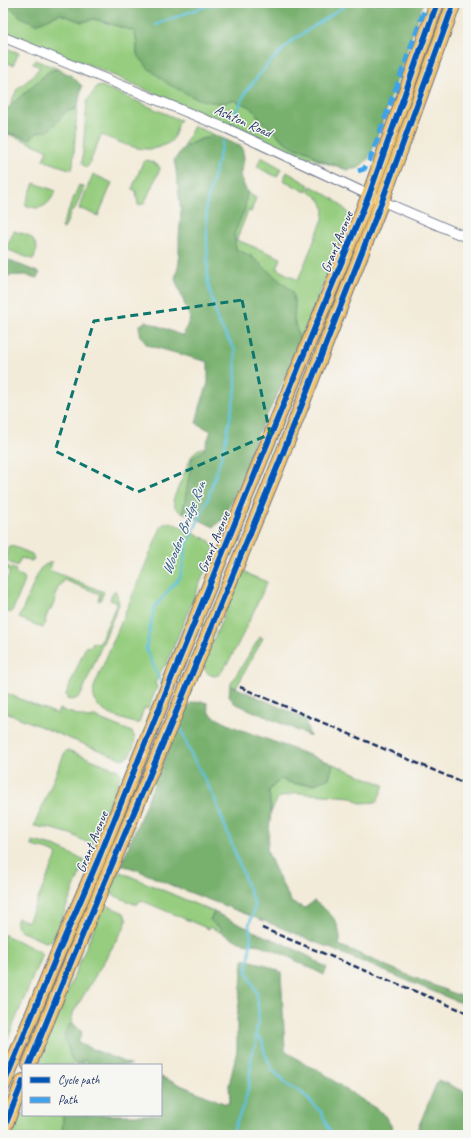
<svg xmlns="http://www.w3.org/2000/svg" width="471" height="1138" font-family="Caveat,sans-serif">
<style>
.green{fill:#96cd7f;stroke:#587e6e}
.forest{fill:#78b06e;stroke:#4a7066}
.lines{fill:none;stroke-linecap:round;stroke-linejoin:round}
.stream{stroke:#5fc2de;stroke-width:2.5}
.minor-casing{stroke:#677189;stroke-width:11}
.primary-casing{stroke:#677189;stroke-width:16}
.minor{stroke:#fff;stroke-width:9}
.primary{stroke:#f2c26a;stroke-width:14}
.rail{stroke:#1b2f5e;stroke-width:2.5;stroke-dasharray:6 3;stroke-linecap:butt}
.quiet{stroke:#3da3ed;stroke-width:5;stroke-dasharray:10 5;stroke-linecap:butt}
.cycleway-casing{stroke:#f6f6f2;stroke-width:8}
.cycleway{stroke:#0057b8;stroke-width:6}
.marked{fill:none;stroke:#0f766e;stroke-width:3;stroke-dasharray:8 5;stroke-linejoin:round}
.labels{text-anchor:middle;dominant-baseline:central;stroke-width:3;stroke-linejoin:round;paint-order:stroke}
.street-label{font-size:14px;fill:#1b2f5e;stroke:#f6f6f2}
.water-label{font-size:15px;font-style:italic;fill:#2f5b84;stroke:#f6f6f2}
</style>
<rect width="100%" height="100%" fill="#f6f6f2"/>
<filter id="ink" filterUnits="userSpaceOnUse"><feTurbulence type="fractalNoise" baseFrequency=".025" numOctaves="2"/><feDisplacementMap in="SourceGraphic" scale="8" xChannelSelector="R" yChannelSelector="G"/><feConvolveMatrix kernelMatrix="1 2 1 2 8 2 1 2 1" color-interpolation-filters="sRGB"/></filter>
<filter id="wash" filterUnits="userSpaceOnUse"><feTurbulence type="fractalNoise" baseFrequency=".012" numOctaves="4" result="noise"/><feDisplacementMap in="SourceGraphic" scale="16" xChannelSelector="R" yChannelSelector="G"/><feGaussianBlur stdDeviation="0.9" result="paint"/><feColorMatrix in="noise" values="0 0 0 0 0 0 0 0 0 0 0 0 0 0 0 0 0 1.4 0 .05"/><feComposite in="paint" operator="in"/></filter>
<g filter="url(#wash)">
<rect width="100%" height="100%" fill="#f3ebd9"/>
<!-- green -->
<g class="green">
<polygon points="3,3 5,3 21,17 50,18 60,14 82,22 94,19 134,31 137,42 137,54 223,103 233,100 249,106 263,122 285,142 298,149 308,151 318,159 334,166 302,155 237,129 94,67 3,32"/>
<polygon points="3,47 19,53 13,65 3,61"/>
<polygon points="35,60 58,69 49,71 11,105 11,103 17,89 31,78 40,67 33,64"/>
<path d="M102,86L180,120C177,126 176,135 172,140C170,143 167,144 164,145C144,156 121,142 101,135L89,165L86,168L82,164L87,101L97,87Z"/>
<polygon points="77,109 73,166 72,169 69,169 43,160 47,150 9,134 9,133 30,139 38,132 48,131 58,121 66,111"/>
<polygon points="194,126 215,135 203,138 186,146 184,145"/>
<polygon points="261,157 281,168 277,177 257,167"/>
<polygon points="148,160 159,166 160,169 144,204 138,205 136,191 132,189 143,162"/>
<polygon points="287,172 309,185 306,192 283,180"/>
<polygon points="93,174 112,183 98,216 81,209 80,210 79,209"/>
<path d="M34,183L56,191C48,206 41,212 25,205Z"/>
<polygon points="79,185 84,187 74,211 72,210 64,229 61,228"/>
<path d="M311,186C322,192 337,199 345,210H346L348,212L349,222L300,341L294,320L295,304L251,256L236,249L234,234L245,208L247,192L256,198L251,212L248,211L237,238V240L281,258L277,269L298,280L323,219C326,204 321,198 308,191Z"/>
<path d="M14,231C27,235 32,234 37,248L34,259H31L6,249Z"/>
<path d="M205,447L183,510L187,514C178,511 175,510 173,500L191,457L197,450Z"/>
<path d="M170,522L210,541L211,545L215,547L166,665L163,667L155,683L157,687L148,709L144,708L139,723H134C115,716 90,712 94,687L162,525L164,524Z"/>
<polygon points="10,545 32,554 34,559 31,561 21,558 17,566 4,560"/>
<polygon points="52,562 49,570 104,592 100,601 99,601 98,600 100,594 64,580 61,585 59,586 55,595 56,598 51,610 49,610 45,620 46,622 43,628 19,618 40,569 45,565"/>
<polygon points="3,564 16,570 15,573 24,577 25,581 14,607 11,613 3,610 3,588 10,571 3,568"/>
<path d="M243,570L252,576L267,582C260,597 229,669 218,675C212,678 207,673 203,668L204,662Z"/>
<path d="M114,591H116L119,604L81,695C77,699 73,701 67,699L66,694L86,646L90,647L93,642L99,644L117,603L110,600L112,594Z"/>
<polygon points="260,637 263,638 236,688 230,685"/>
<path d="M3,692L57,714L59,709L87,718L95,717L132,732C138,741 133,748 129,756L122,759L73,740L3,711Z"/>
<polygon points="68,750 118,770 121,775 92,845 71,834 53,829 34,826 65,752"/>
<polygon points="333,764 384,785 377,802 360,803 352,797 296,793 278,798 271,812 269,790 281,779 294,784 314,784 329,778"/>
<path d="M33,841L57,847L85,861L53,940L45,942L20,931C14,926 16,923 18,918L28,922L57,855C51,849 40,848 32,846Z"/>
<polygon points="118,871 214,912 210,920 223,928 220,932 210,927 209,929 140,900 138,904 134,904 109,893"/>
<polygon points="104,904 124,913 127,920 125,926 73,1013 72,1019 73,1023 67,1027 64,1035 72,1061 81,1063 86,1060 89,1065 37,1065"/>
<polygon points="3,934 39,951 42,954 3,1051"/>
<polygon points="23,1100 23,1115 63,1115 62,1135 9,1135"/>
</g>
<!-- forest -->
<g class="forest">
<polygon points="5,3 423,3 373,149 368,159 359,168 347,170 318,159 308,151 298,149 285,142 263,122 249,106 233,100 223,103 209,102 195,98 168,84 148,68 137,54 137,42 134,31 94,19 82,22 60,14 36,24 21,17"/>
<polygon points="58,69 72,76 82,86 77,109 66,111 58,121 48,131 38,132 30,139 9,133 3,149 3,110 9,107 49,71"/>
<path d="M215,135L242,147L244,158L240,176L247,192L245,208L234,234L236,249L251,256L292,291L295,304L294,320L300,341L282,385L256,437L236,492L223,519L214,527L187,514L183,511L192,458L204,450L211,431L196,423L200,407L208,383V362L147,345L141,336L139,326L146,321L183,336L190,318L175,279L179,263V239L181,212L176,170L174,160C177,157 179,153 182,149C189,142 206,138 215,135Z"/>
<polygon points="3,258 40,273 37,278 25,275 3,276"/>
<polygon points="230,685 306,719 306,725 310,736 234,703 229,696"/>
<path d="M201,701L207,703L209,713L216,718L234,727L333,764L329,778L314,784H294L281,779L269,790L271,812L267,851L280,880L292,903L305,908L314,901C326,910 337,917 339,932C340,936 341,940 339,945L405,974L468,999V1006L272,924L173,886L135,869L121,865L177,727L185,710L191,703Z"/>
<polygon points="214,912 264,936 282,943 310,957 327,968 324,975 285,955 260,945 242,943 220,932 222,928 216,926 210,920"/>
<polygon points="243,959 263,964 281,972 285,1050 306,1065 322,1072 342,1087 383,1113 394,1130 399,1135 62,1135 63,1115 161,1115 161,1077 226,1104 230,1102 229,1085 237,1051 237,1018 241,988"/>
<polygon points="73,1023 82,1032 78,1043 131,1065 89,1065 86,1060 77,1064 72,1061 64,1035 67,1027"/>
<polygon points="438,1080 468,1093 468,1135 415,1135"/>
</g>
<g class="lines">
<!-- stream -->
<g class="stream">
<polyline points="156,25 167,20 212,4 230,3"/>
<polyline points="234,117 246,91 269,63 293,40 349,3"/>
<polyline points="163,687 146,649 154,608 180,577 187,545 208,499 225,444 236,388 235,350 218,322 208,283 206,206 223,141"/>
<polyline points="178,721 190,752 214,797 255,906 249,925 251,940 247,972 257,993 259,1018 256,1034 256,1044 252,1052 249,1085 244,1104 234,1128 234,1135"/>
<polyline points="256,1035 263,1042 264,1051 272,1069 289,1086 301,1092 322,1113 331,1135"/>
</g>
</g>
</g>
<g filter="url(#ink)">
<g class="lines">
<defs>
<polyline id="minor" points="3,37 228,129 382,201 468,238"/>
<g id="primary">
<polyline points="29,1065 71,962 172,722 279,463 382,201 454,3"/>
<polyline points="3,1086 57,955 98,860 174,672 369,195 437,3"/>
<polyline points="3,1131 23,1081"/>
</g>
</defs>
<!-- minor casing -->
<use href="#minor" class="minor-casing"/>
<!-- primary casing -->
<use href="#primary" class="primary-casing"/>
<!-- minor -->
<use href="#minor" class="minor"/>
<!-- primary -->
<use href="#primary" class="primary"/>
<!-- rail -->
<g class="rail">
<polyline points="240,687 468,785"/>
<polyline points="262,928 468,1013"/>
</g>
<!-- quiet -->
<polyline class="quiet" points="358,171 364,169 370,159 427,3"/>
<defs>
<g id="cycleway">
<polyline points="29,1065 71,962 172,722 279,463 382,201 454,3"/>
<polyline points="3,1086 57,955 98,860 174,672 369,195 437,3"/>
<polyline points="3,1131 23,1081"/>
</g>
</defs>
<!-- cycleway casing -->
<use href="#cycleway" class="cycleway-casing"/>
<!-- cycleway -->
<use href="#cycleway" class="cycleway"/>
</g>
</g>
<!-- marked area -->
<path class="marked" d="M242,300L270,434L138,492L55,451L94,321Z"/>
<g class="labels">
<!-- street labels -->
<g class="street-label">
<text transform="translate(243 121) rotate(24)">Ashton Road</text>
<text transform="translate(337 242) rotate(-68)">Grant Avenue</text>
<text transform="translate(214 542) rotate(-68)">Grant Avenue</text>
<text transform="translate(92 842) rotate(-68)">Grant Avenue</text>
</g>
<!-- water labels -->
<g class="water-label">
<text transform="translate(184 528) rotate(-69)">Wooden Bridge Run</text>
</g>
</g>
<!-- margin -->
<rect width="471" height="1138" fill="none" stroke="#f6f6f2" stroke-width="16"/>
<!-- legend -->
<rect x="22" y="1064" width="140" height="52" fill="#f6f6f2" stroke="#9ea6b7"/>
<rect x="30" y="1077" width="20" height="6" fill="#0057b8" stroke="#9ea6b7"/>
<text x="58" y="1084" font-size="12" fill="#1b2f5e">Cycle path</text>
<rect x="30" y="1097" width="20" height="6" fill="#3da3ed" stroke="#9ea6b7"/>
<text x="58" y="1104" font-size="12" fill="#1b2f5e">Path</text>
</svg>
